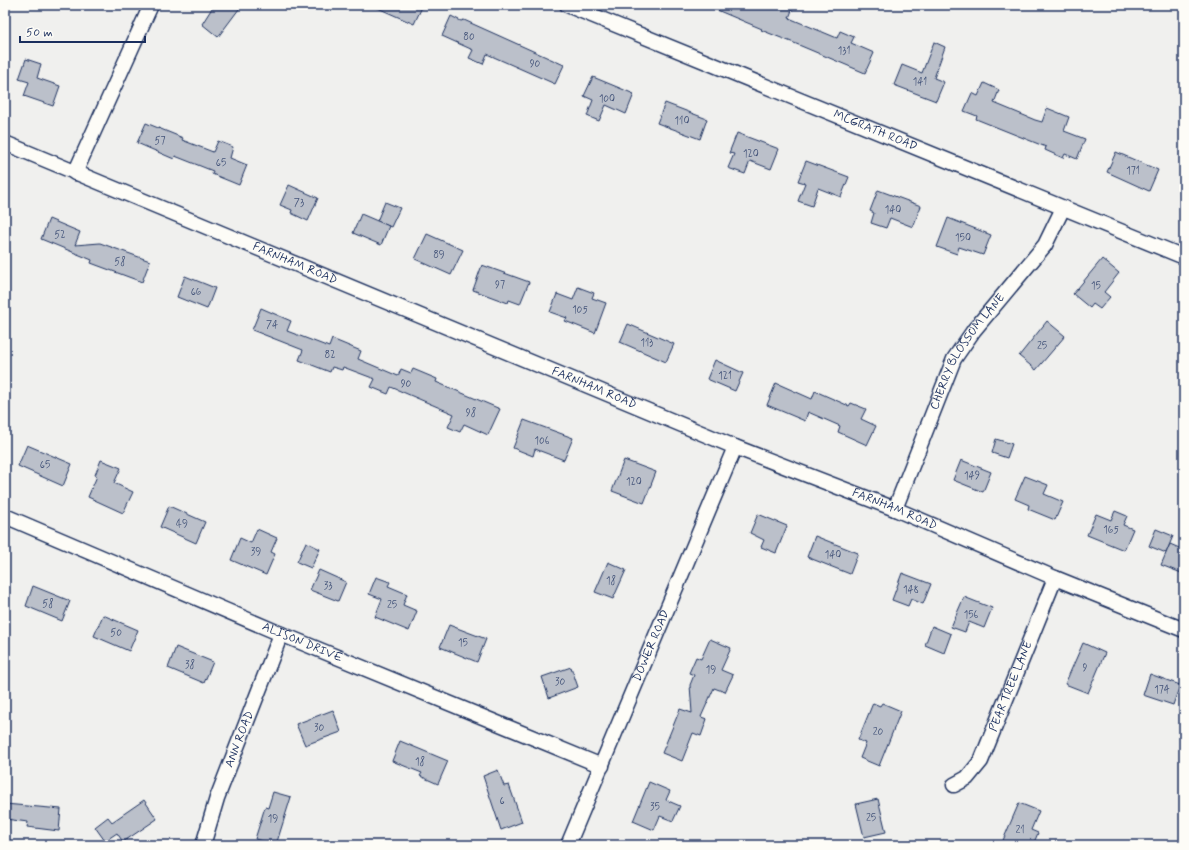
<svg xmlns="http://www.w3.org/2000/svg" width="1189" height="850" font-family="Mynerve,sans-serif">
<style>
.building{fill:#bbc0ca;stroke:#1b2f5e}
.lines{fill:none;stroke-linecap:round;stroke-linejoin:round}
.street-casing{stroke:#1b2f5e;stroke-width:17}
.street{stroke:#fdfcf7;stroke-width:14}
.labels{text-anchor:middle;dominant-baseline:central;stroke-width:4;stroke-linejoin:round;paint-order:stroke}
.number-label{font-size:10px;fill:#435379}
.street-label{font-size:12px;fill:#1b2f5e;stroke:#fdfcf7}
</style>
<rect width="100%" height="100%" fill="#f0f0ee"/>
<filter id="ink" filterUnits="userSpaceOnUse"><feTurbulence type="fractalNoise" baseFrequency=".025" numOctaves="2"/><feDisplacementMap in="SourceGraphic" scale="8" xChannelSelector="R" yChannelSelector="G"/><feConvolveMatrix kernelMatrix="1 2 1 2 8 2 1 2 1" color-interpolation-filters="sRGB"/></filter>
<g filter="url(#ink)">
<!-- building -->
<g class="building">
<polygon points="214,5 242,5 218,37 202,24"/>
<polygon points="371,5 423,5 414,24"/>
<polygon points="705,5 794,5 789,18 837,38 840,31 854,37 851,43 874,53 865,73 794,43 761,30 762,29"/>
<polygon points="451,16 461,21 464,20 564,65 555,84 487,54 483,64 469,58 473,50 442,36"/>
<polygon points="934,42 945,47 934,78 944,82 936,101 894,85 902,65 922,73"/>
<polygon points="26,59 41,64 37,78 60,86 53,106 24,96 29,82 19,79"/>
<polygon points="593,77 634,94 626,114 606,105 599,121 587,116 593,100 584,96"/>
<polygon points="984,83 999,90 994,103 1035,120 1042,122 1047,108 1069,117 1064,131 1085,139 1077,159 1065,154 1063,158 1045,150 1046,147 976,119 977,116 964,111 972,93 978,96"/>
<polygon points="665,103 707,119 700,139 657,123"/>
<polygon points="146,123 183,138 182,140 213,152 218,141 233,147 230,158 247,165 239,185 212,174 213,171 175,156 174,159 137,143"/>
<polygon points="737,133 779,149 771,169 750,161 745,174 728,168 734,154 729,153"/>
<polygon points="1116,152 1158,170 1149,191 1107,172"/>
<polygon points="806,161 849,177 841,197 818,188 812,206 798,201 805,183 798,181"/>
<polygon points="289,185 318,198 308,221 291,213 292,210 280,205"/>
<polygon points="878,190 921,206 913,227 890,218 886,228 871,223 874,213 870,211"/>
<polygon points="385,202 400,208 391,227 377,221"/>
<polygon points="361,214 389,226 381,245 353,233"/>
<polygon points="948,218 991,235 983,255 959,247 957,254 937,247"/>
<polygon points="49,219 80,232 75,245 100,243 150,261 142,282 91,263 92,260 41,239"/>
<polygon points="427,234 463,250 451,275 415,259"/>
<polygon points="1102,259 1119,273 1104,292 1110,297 1100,309 1093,304 1090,308 1073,294"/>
<polygon points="482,265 529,282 520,304 509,300 508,303 473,290"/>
<polygon points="185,276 215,288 207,309 177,297"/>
<polygon points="578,287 594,293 592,298 606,303 595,333 565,321 567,318 550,312 557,294 573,300"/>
<polygon points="261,308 291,321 287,331 329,347 332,339 361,351 358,359 398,376 401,369 411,373 413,369 437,379 436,382 500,409 488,435 464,424 460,432 448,427 454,414 391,387 388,394 371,387 375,379 343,367 342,370 332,367 330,372 299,360 303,350 252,330"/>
<polygon points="1047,321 1065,336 1036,370 1019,356"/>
<polygon points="628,324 674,344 666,362 620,342"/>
<polygon points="715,360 743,373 735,391 707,379"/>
<polygon points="776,383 812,399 815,391 849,406 851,403 866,409 861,419 876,426 867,445 838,432 840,426 808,412 805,421 767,405"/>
<polygon points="524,420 573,438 564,460 535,449 533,456 513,448"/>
<polygon points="996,439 1012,444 1007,458 992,453"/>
<polygon points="27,445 72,464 63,486 18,466"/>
<polygon points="101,460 121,468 114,483 133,492 123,513 88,497 97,476 95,475"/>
<polygon points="624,460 656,472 644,503 612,491"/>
<polygon points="961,460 991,472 983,492 953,480"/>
<polygon points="1025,476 1048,485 1044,494 1063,502 1055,520 1028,509 1029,505 1015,499"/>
<polygon points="169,506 205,522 196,543 160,527"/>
<polygon points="1115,511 1127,516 1123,525 1133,529 1124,550 1087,535 1096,514 1111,520"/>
<polygon points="758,514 787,526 776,553 761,547 764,540 750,533"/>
<polygon points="257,529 277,538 271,552 275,554 266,575 231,560 240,538 251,543"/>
<polygon points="1156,529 1173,536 1166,553 1149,546"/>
<polygon points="815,536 858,553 850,574 807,557"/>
<polygon points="306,542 320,549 311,568 297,562"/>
<polygon points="1170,544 1184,550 1184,574 1161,565"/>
<polygon points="608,562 626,570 613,599 595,592"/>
<polygon points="319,570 346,582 338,601 310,590"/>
<polygon points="902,573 931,584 923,604 911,599 908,606 892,600"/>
<polygon points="376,577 390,582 388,586 407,594 403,605 417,611 409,631 375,617 382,599 369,594"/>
<polygon points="33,586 70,601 62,621 26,606"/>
<polygon points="964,597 992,608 984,628 969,622 965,632 951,627"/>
<polygon points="103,615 138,630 129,651 94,636"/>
<polygon points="449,625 486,639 477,662 440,647"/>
<polygon points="932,626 951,634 944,653 925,645"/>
<polygon points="710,639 731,648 721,670 733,675 725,692 714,688 701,717 707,719 701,736 693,733 682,761 662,753 680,709 692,713 690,685 694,675 689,673 696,657 701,659"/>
<polygon points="1083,643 1105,653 1088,693 1065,684"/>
<polygon points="176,647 213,662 204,683 168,668"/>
<polygon points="571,667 578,687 549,698 542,677"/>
<polygon points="1150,674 1180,685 1173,705 1143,695"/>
<polygon points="873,703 880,706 882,703 901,711 879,766 860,758 866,743 858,740"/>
<polygon points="333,710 341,732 305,745 296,724"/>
<polygon points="400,741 448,761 438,784 420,776 422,773 392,761"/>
<polygon points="498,770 504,786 509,785 522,822 501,830 483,776"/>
<polygon points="649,782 670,791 666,800 680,806 673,821 660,816 654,830 633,821"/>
<polygon points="273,792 291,797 276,845 255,839 265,807 268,808"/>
<polygon points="878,799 886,832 864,837 856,804"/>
<polygon points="144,800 157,819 123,842 117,833 105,841 95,827 108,817 112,822"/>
<polygon points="1019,803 1039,811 1031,830 1038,833 1033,845 1001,845"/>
<polygon points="5,804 61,809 59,831 27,827 28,822 5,819"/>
</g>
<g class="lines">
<defs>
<g id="street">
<path id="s1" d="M567,5L1184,257"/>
<path id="s2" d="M5,143L735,447L895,509L1055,578L1184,630"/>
<polyline points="75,173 151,5"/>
<path id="s3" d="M895,509L954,359L974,330L1045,245L1063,208"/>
<path id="s4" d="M5,516L281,634L602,766"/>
<path id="s5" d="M954,785L967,778L981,761L1055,578"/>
<path id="s6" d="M203,845L217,798L281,634"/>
<path id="s7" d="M568,845L735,447"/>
</g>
</defs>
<!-- street casing -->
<use href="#street" class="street-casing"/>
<!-- street -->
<use href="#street" class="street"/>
</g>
</g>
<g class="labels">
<!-- number labels -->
<g class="number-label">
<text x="469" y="37">80</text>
<text x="844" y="51">131</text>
<text x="535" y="64">90</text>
<text x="920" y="82">141</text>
<text x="607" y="99">100</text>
<text x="682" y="121">110</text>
<text x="160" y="141">57</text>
<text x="751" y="154">120</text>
<text x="221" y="163">65</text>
<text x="1133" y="171">171</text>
<text x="299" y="203">73</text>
<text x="893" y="210">140</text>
<text x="60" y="235">52</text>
<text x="963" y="238">150</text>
<text x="439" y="255">89</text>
<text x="120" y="262">58</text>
<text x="500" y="285">97</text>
<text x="1096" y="286">15</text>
<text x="196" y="292">66</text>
<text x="580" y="310">105</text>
<text x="272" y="325">74</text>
<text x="647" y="343">113</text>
<text x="1042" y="346">25</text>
<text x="330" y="355">82</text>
<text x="725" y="376">121</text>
<text x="406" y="384">90</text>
<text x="471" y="413">98</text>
<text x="542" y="441">106</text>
<text x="45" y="465">65</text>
<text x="972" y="476">149</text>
<text x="634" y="482">120</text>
<text x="182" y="524">49</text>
<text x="1111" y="530">165</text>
<text x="256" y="552">39</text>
<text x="833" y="555">140</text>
<text x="611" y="581">18</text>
<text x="328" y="586">33</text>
<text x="911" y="590">148</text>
<text x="48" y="604">58</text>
<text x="392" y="605">25</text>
<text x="971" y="615">156</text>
<text x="116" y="633">50</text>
<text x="463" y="643">15</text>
<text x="190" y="665">38</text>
<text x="1085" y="668">9</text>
<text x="711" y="670">19</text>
<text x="560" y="682">30</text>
<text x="1162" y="690">174</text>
<text x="319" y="728">30</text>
<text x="878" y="732">20</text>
<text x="420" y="762">18</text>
<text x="502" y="801">6</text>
<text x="655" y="807">35</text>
<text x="871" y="818">25</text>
<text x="273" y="819">19</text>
<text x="1020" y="830">21</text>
</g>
<!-- street labels -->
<g class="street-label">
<text stroke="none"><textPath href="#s1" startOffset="333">MCGRATH ROAD</textPath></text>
<text stroke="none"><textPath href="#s2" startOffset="314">FARNHAM ROAD</textPath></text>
<text stroke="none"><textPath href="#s3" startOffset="174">CHERRY BLOSSOM LANE</textPath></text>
<text stroke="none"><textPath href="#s2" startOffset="638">FARNHAM ROAD</textPath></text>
<text stroke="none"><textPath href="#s2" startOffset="962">FARNHAM ROAD</textPath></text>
<text stroke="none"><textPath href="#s4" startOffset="323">ALISON DRIVE</textPath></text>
<text stroke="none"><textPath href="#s7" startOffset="216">DOWER ROAD</textPath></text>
<text stroke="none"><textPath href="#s5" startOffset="117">PEAR TREE LANE</textPath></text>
<text stroke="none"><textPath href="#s6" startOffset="112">ANN ROAD</textPath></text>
</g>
</g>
<!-- margin -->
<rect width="1189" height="850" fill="none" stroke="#fdfcf7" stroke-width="20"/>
<rect x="10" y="10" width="1169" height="830" fill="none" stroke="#1b2f5e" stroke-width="1.5" filter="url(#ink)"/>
<!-- scale -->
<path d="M20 36v6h125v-6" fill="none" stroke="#1b2f5e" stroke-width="2"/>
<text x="26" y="36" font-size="12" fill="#1b2f5e" stroke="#fdfcf7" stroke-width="3" paint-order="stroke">50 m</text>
</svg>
